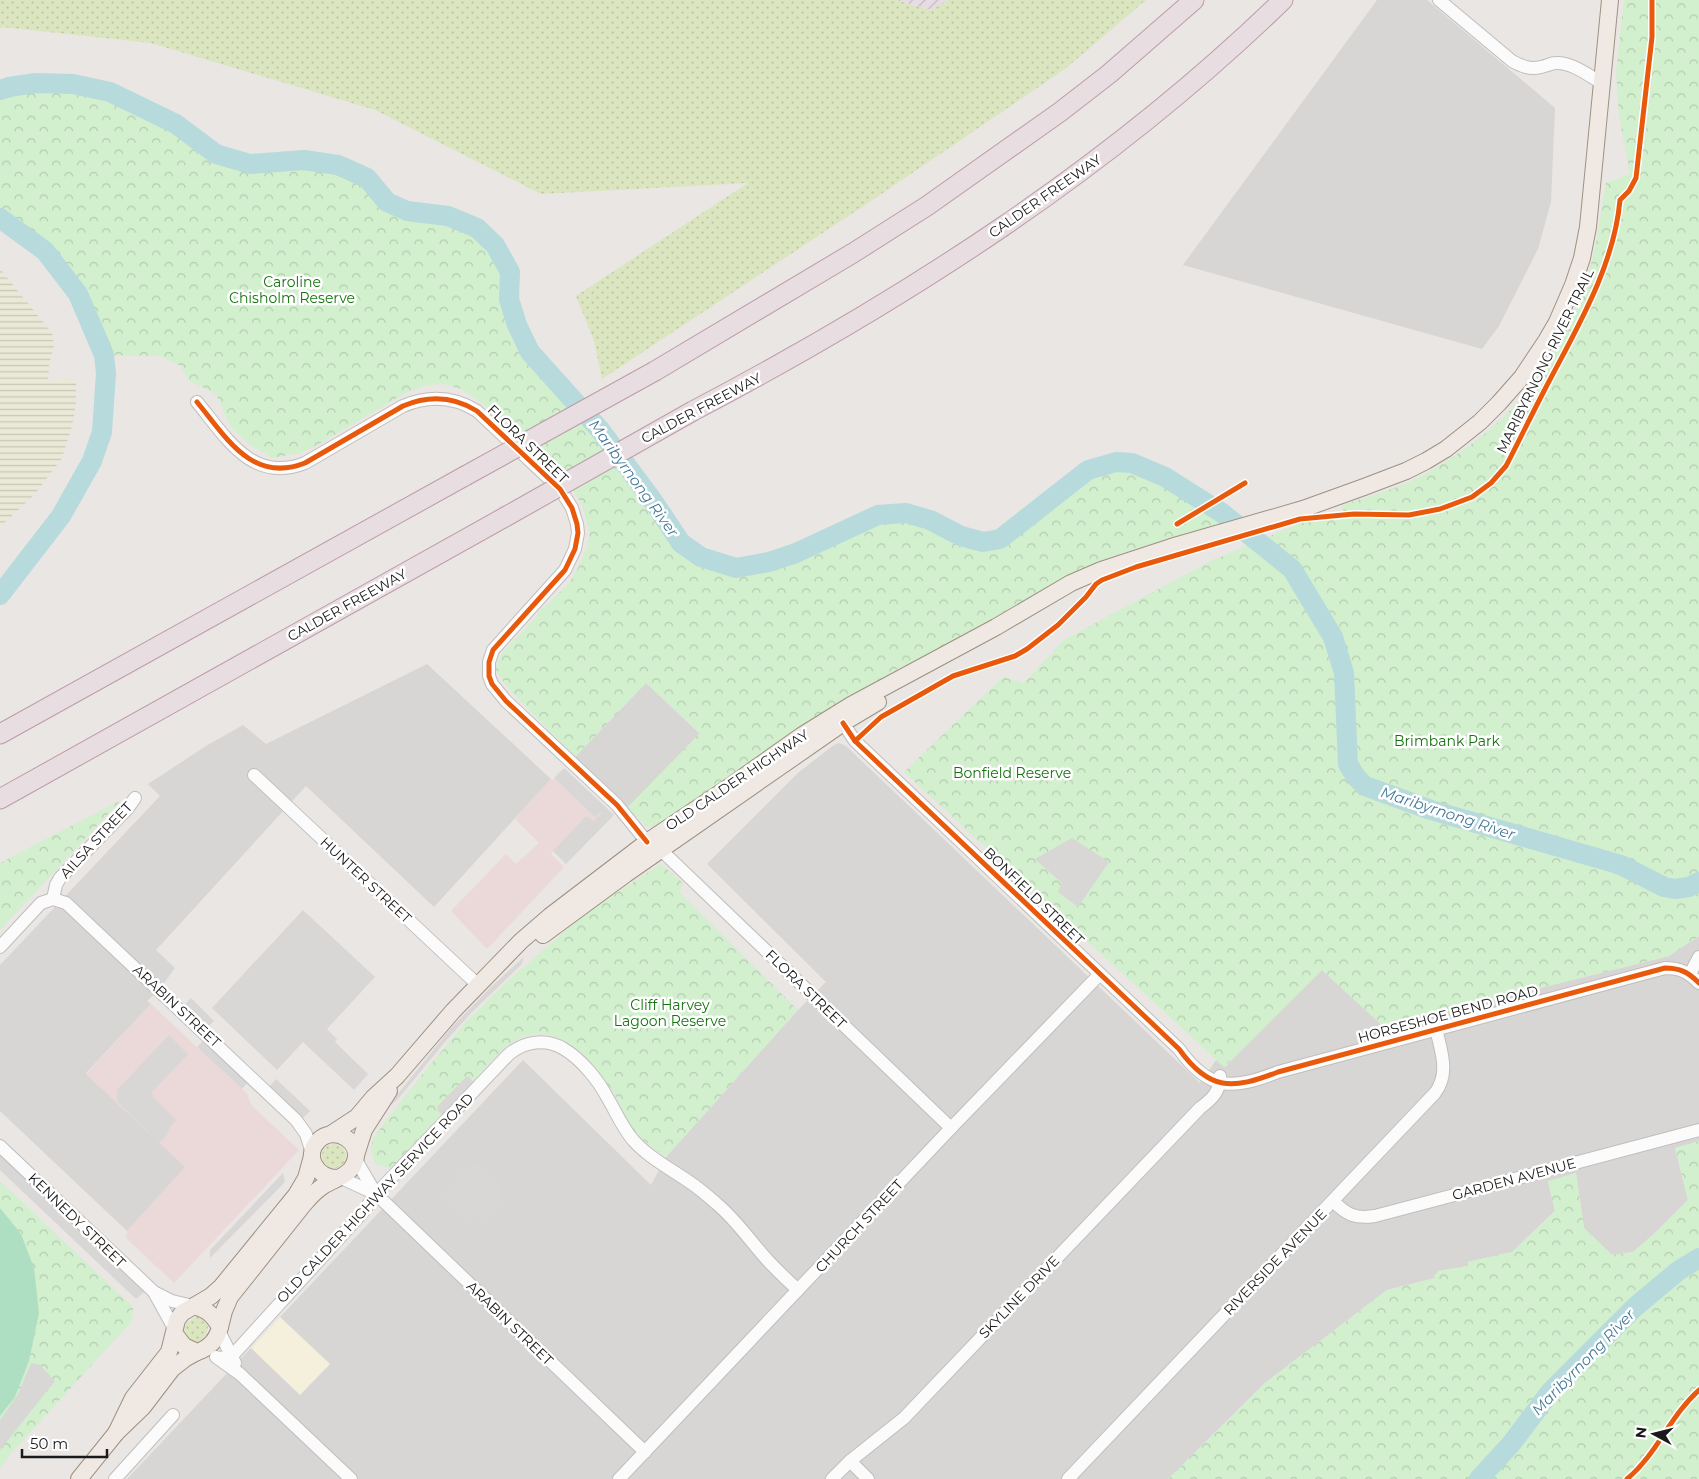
<svg xmlns="http://www.w3.org/2000/svg" width="1699" height="1479" font-family="Montserrat,sans-serif">
<style>
.residential{fill:#d8d6d4}
.commercial{fill:#ebd9da}
.industrial{fill:url(#industrial-furrows)}
.education{fill:#f5f0dc}
.farmland{fill:url(#farmland-rules)}
.grass{fill:url(#grass-dots)}
.park{fill:url(#park-crowns)}
.pitch{fill:#afdfc3}
.parking{fill:#d9d7d6}
.lines{fill:none;stroke-linecap:round;stroke-linejoin:round}
.river{stroke:#b7dadc;stroke-width:20}
.minor-casing{stroke:#c0bebd;stroke-width:14}
.major-casing{stroke:#9e9081;stroke-width:18}
.highway-casing{stroke:#bd9baa;stroke-width:21}
.minor{stroke:#fcfbfb;stroke-width:12}
.major{stroke:#efe8e3;stroke-width:16}
.highway{stroke:#e8dde0;stroke-width:19}
.highway-bridge-casing{stroke:#bd9baa;stroke-width:21;stroke-linecap:butt}
.highway-bridge{stroke:#e8dde0;stroke-width:19}
.cycleway-casing{stroke:#fff;stroke-width:8}
.cycleway{stroke:#e8590c;stroke-width:5}
.labels{text-anchor:middle;dominant-baseline:central;stroke-width:5;stroke-linejoin:round;paint-order:stroke}
.street-label{font-size:14px;fill:#1a1a1a;stroke:#fff}
.park-label{font-size:14px;fill:#15730e;stroke:#fff}
.water-label{font-size:15px;font-style:italic;fill:#457a97;stroke:#fff}
</style>
<defs>
<pattern id="industrial-furrows" width="10" height="10" patternUnits="userSpaceOnUse" patternTransform="scale(1.25)"><rect width="10" height="10" fill="#e7dbe4"/><path d="M-1 1l2-2M0 10L10 0M9 11l2-2" fill="none" stroke="#c6bbc3"/></pattern>
<pattern id="farmland-rules" width="6" height="5" patternUnits="userSpaceOnUse" patternTransform="scale(1.25)"><rect width="6" height="5" fill="#eae8d6"/><path d="M0 2.5h6" fill="none" stroke="#c8c6b7"/></pattern>
<pattern id="grass-dots" width="8" height="8" patternUnits="userSpaceOnUse" patternTransform="scale(1.25)"><rect width="8" height="8" fill="#dbe6c1"/><path d="M2 2h.1M6 6h.1" fill="none" stroke="#bbc5a5" stroke-width="1.8" stroke-linecap="round"/></pattern>
<pattern id="park-crowns" width="20" height="18" patternUnits="userSpaceOnUse" patternTransform="scale(1.25)"><rect width="20" height="18" fill="#d2efce"/><path d="M2 6a3 3 0 1 1 6 0M12 15a3 3 0 1 1 6 0" fill="none" stroke="#b4ccb0"/></pattern>
</defs>
<rect width="100%" height="100%" fill="#e9e6e3"/>
<!-- residential -->
<g class="residential">
<polygon points="1377,0 1427,0 1555,108 1551,202 1538,249 1499,326 1482,349 1183,265"/>
<polygon points="427,664 551,779 434,907 306,786 156,950 175,968 158,991 147,1001 151,1004 86,1073 186,1167 127,1231 0,1111 0,965 160,796 148,784 206,746 243,725 266,744"/>
<polygon points="646,683 700,734 627,808 575,757"/>
<polygon points="839,743 846,746 1200,1083 1216,1060 1225,1067 1322,970 1384,1027 1669,956 1699,936 1699,1141 1675,1148 1688,1200 1656,1232 1633,1252 1612,1255 1584,1228 1576,1173 1548,1181 1555,1211 1512,1252 1468,1262 1469,1266 1438,1271 1435,1278 1387,1290 1265,1383 1168,1479 127,1479 523,1060 651,1185 666,1157 798,1010 826,982 707,864 799,772 834,745"/>
</g>
<!-- commercial -->
<g class="commercial">
<polygon points="554,778 595,817 602,811 603,812 594,821 586,816 553,851 551,854 564,867 487,949 451,911 506,854 516,864 539,843 515,819 551,779 552,780"/>
<polygon points="151,1004 247,1094 252,1106 299,1150 174,1283 126,1238 127,1231 185,1167 86,1074"/>
</g>
<!-- industrial -->
<polygon class="industrial" points="896,0 948,0 931,10"/>
<!-- education -->
<polygon class="education" points="280,1317 330,1364 300,1395 251,1348"/>
<!-- farmland -->
<polygon class="farmland" points="0,269 52,333 54,346 49,364 48,381 76,379 76,403 72,426 62,458 34,495 0,527"/>
<!-- grass -->
<g class="grass">
<polygon points="0,0 896,0 931,10 948,0 1146,0 1065,69 874,199 602,379 594,341 576,296 748,183 541,194 375,110 151,43 2,27 0,29"/>
<circle cx="334" cy="1156" r="12"/>
<path d="M200,1316L208,1323C209,1333 200,1349 188,1340C177,1330 190,1318 200,1316Z"/>
</g>
<!-- park -->
<g class="park">
<path d="M1624,0H1699V936L1669,956L1384,1027L1322,970L1224,1067L904,772L1003,677L1024,683L1064,640L1211,561L1303,522L1344,512L1341,505C1364,498 1387,492 1409,482C1446,465 1489,434 1516,404C1546,369 1570,326 1585,283C1597,251 1600,216 1606,183L1630,174L1619,115L1616,72Z"/>
<polygon points="36,83 73,84 110,92 176,124 216,154 250,164 304,160 338,165 367,178 387,203 407,211 448,216 477,228 495,245 510,272 509,299 517,325 530,352 601,431 653,501 681,543 701,557 736,568 769,562 796,553 878,515 906,513 930,520 961,536 983,542 1000,539 1088,470 1116,462 1132,463 1165,477 1222,513 1231,520 1113,556 1057,581 920,661 904,665 821,714 654,827 647,826 627,808 700,733 646,683 575,757 507,687 496,670 497,662 502,653 536,618 541,608 545,607 569,583 577,570 587,548 590,533 582,504 559,471 526,435 482,403 461,389 443,384 427,385 407,392 314,447 300,453 272,458 249,444 230,426 216,394 188,380 181,366 160,356 104,355 78,294 45,251 0,218 0,90 9,87"/>
<polygon points="121,800 0,930 0,863"/>
<path d="M661,864L684,884L679,891L681,894L798,1010L666,1157C652,1147 639,1138 629,1124C623,1115 621,1106 616,1097C596,1064 558,1015 514,1041C499,1051 486,1068 474,1081L468,1076L437,1110L442,1114L391,1168L375,1164L371,1150L373,1139L385,1122L425,1071L466,1022L510,979L587,912Z"/>
<polygon points="1699,1141 1699,1479 1168,1479 1265,1383 1387,1290 1435,1278 1434,1275 1438,1274 1438,1271 1468,1266 1468,1262 1512,1252 1555,1211 1548,1181 1576,1173 1584,1228 1612,1255 1633,1252 1656,1232 1688,1200 1675,1148"/>
<polygon points="0,1181 133,1307 132,1321 14,1450 0,1468"/>
</g>
<!-- pitch -->
<polygon class="pitch" points="0,1208 21,1234 34,1268 39,1313 29,1361 15,1397 0,1416"/>
<!-- parking -->
<g class="parking">
<polygon points="564,768 614,815 566,864 553,851 586,816 594,821 602,812 602,811 595,817 554,778"/>
<polygon points="1072,838 1109,862 1078,907 1058,892 1062,883 1035,859"/>
<polygon points="303,910 375,977 327,1029 337,1039 335,1042 368,1074 354,1090 303,1042 277,1070 212,1008"/>
<polygon points="524,957 521,965 471,1013 445,1042 397,1100 385,1110 451,1028 491,987"/>
<polygon points="191,998 214,1021 208,1027 184,1005"/>
<polygon points="169,1035 188,1054 152,1092 153,1097 176,1120 171,1126 166,1136 159,1143 117,1101 117,1090"/>
<polygon points="204,1040 248,1082 242,1089 197,1047"/>
<polygon points="468,1076 474,1082 443,1115 437,1110 438,1106 466,1077"/>
<polygon points="276,1079 310,1111 303,1118 270,1086"/>
<polygon points="0,1154 145,1291 136,1299 0,1170"/>
<polygon points="475,1162 503,1189 497,1195 503,1201 484,1221 478,1215 472,1222 442,1193 468,1165 470,1167"/>
<polygon points="283,1173 285,1182 210,1258 210,1250"/>
<polygon points="31,1363 40,1365 55,1381 0,1450 0,1420 18,1394"/>
</g>
<g class="lines">
<!-- river -->
<g class="river">
<polyline points="0,90 9,87 36,83 73,84 110,92 176,124 216,154 250,164 304,160 338,165 367,178 387,202 407,211 448,216 477,228 495,245 510,272 509,299 517,325 530,352 601,431 653,501 681,543 701,557 736,568 769,562 796,553 878,515 906,513 930,520 961,536 983,542 1000,539 1088,470 1116,462 1132,463 1165,477 1222,513 1292,569 1333,637 1344,673 1348,764 1356,777 1365,786 1431,810 1621,865 1664,887 1675,889 1689,887 1699,882"/>
<polyline points="0,218 45,251 78,294 104,355 106,373 102,432 92,461 61,516 0,595"/>
<polyline points="1479,1479 1511,1444 1551,1391 1635,1307 1678,1271 1699,1258"/>
</g>
<defs>
<g id="minor">
<path d="M1439,0L1512,61C1521,66 1530,70 1541,67C1546,66 1552,63 1556,63C1572,62 1589,76 1602,83"/>
<path d="M197,402C226,437 252,484 305,463L403,406C429,395 453,396 477,411L560,489L572,508L577,524L578,533L575,549L565,570L493,650L489,662V676L492,684L506,701L617,805L647,842"/>
<path d="M843,723L855,741L1179,1049C1209,1091 1232,1090 1278,1072L1665,968C1680,968 1688,972 1699,983"/>
<polyline points="254,775 478,985"/>
<polyline points="661,850 951,1128"/>
<polyline points="53,899 56,885 60,878 128,808 135,798"/>
<polyline points="0,947 41,903 53,899 66,903 296,1120 306,1134 312,1153"/>
<polyline points="1690,974 1699,957"/>
<polyline points="0,1146 154,1292 172,1301 193,1306"/>
<polyline points="356,1160 376,1194"/>
<polyline points="339,1177 376,1194 645,1452"/>
<path d="M1333,1201C1347,1215 1355,1219 1375,1216L1699,1130"/>
<polyline points="154,1292 175,1330"/>
<polyline points="219,1331 235,1363"/>
<polyline points="216,1357 240,1374 351,1479"/>
<path d="M218,1358L231,1357L362,1213L376,1194L508,1055C524,1041 546,1038 564,1049C582,1060 598,1080 607,1097C616,1112 622,1127 633,1140C649,1158 671,1169 691,1183C700,1189 709,1197 717,1204C735,1219 748,1238 763,1255C774,1268 786,1279 798,1290"/>
<polyline points="850,1461 868,1479"/>
<polyline points="115,1479 173,1415"/>
<polyline points="619,1479 951,1128 1100,974"/>
<path d="M832,1479L850,1461L904,1418L1200,1108C1212,1099 1220,1092 1220,1076"/>
<path d="M1068,1479L1435,1093C1450,1073 1441,1051 1436,1029"/>
</g>
<g id="major">
<polyline points="543,935 626,874 843,723 878,702"/>
<polyline points="331,1134 357,1117 373,1098 397,1076 453,1011 521,941 550,916 647,842 729,787 801,736 851,705 996,627 1071,583 1101,570 1171,547 1303,509 1364,487 1406,471 1426,461 1446,449 1480,422 1499,403 1522,377 1546,341 1557,322 1573,285 1582,258 1588,227 1610,0"/>
<polyline points="356,1155 364,1130 389,1091"/>
<polyline points="194,1306 211,1296 221,1287 296,1195 306,1178 312,1156"/>
<path d="M220,1327L224,1311L230,1297L304,1204C310,1197 315,1191 323,1186C334,1179 349,1176 354,1164C364,1142 334,1124 318,1141C303,1157 318,1178 337,1178"/>
<path d="M116,1433L133,1398L169,1352L177,1320L182,1313L194,1306C208,1310 213,1315 220,1327C217,1340 210,1348 197,1352L184,1346L174,1333"/>
<polyline points="79,1479 116,1433 143,1407 172,1369 186,1358 197,1352"/>
</g>
<g id="highway">
<polyline points="655,371 853,253 927,206 1060,112 1109,74 1194,0"/>
<path d="M693,411C906,299 1110,168 1283,0"/>
<polyline points="0,734 465,476"/>
<polyline points="0,799 505,517"/>
</g>
</defs>
<!-- minor casing -->
<use href="#minor" class="minor-casing"/>
<!-- major casing -->
<use href="#major" class="major-casing"/>
<!-- highway casing -->
<use href="#highway" class="highway-casing"/>
<!-- minor -->
<use href="#minor" class="minor"/>
<!-- major -->
<use href="#major" class="major"/>
<!-- highway -->
<use href="#highway" class="highway"/>
<defs>
<g id="highway-bridge">
<polyline points="465,476 655,371"/>
<polyline points="505,517 693,411"/>
</g>
</defs>
<!-- highway-bridge casing -->
<use href="#highway-bridge" class="highway-bridge-casing"/>
<!-- highway-bridge -->
<use href="#highway-bridge" class="highway-bridge"/>
<defs>
<g id="cycleway">
<path d="M197,402C226,437 252,484 305,463L403,406C429,395 453,396 477,411L560,489L572,508L577,524L578,533L575,549L565,570L493,650L489,662V676L492,684L506,701L617,805L647,842"/>
<polyline points="1177,524 1245,483"/>
<path d="M843,723L855,741L1179,1049C1209,1091 1232,1090 1278,1072L1665,968C1680,968 1688,972 1699,983"/>
<path d="M855,741L881,717L953,676L1015,656L1027,649L1058,625L1086,597L1096,584L1102,580L1136,567L1300,519L1354,514L1409,515L1440,509L1472,497L1491,483L1506,466C1519,441 1531,416 1544,391C1575,331 1614,268 1620,200L1629,191L1636,178L1652,37V0"/>
<path d="M1627,1479C1657,1454 1670,1416 1699,1390"/>
</g>
</defs>
<!-- cycleway casing -->
<use href="#cycleway" class="cycleway-casing"/>
<!-- cycleway -->
<use href="#cycleway" class="cycleway"/>
</g>
<g class="labels">
<!-- street labels -->
<g class="street-label">
<text transform="translate(1045 196) rotate(-35)">CALDER FREEWAY</text>
<text transform="translate(1545 361) rotate(-64)">MARIBYRNONG RIVER TRAIL</text>
<text transform="translate(701 408) rotate(-28)">CALDER FREEWAY</text>
<text transform="translate(528 444) rotate(44)">FLORA STREET</text>
<text transform="translate(347 605) rotate(-29)">CALDER FREEWAY</text>
<text transform="translate(737 780) rotate(-34)">OLD CALDER HIGHWAY</text>
<text transform="translate(96 840) rotate(-47)">AILSA STREET</text>
<text transform="translate(366 880) rotate(43)">HUNTER STREET</text>
<text transform="translate(1034 896) rotate(44)">BONFIELD STREET</text>
<text transform="translate(806 989) rotate(44)">FLORA STREET</text>
<text transform="translate(177 1006) rotate(43)">ARABIN STREET</text>
<text transform="translate(1448 1014) rotate(-15)">HORSESHOE BEND ROAD</text>
<text transform="translate(1514 1179) rotate(-15)">GARDEN AVENUE</text>
<text transform="translate(375 1198) rotate(-47)">OLD CALDER HIGHWAY SERVICE ROAD</text>
<text transform="translate(77 1220) rotate(44)">KENNEDY STREET</text>
<text transform="translate(859 1226) rotate(-47)">CHURCH STREET</text>
<text transform="translate(1275 1262) rotate(-46)">RIVERSIDE AVENUE</text>
<text transform="translate(1019 1297) rotate(-46)">SKYLINE DRIVE</text>
<text transform="translate(510 1323) rotate(44)">ARABIN STREET</text>
</g>
<!-- park labels -->
<g class="park-label">
<text x="292" y="282">Caroline<tspan x="292" dy="16">Chisholm Reserve</tspan></text>
<text x="1447" y="741">Brimbank Park</text>
<text x="1012" y="773">Bonfield Reserve</text>
<text x="670" y="1005">Cliff Harvey<tspan x="670" dy="16">Lagoon Reserve</tspan></text>
</g>
<!-- water labels -->
<g class="water-label">
<text transform="translate(634 478) rotate(54)">Maribyrnong River</text>
<text transform="translate(1448 813) rotate(18)">Maribyrnong River</text>
<text transform="translate(1583 1362) rotate(-46)">Maribyrnong River</text>
</g>
</g>
<!-- north arrow -->
<g transform="translate(1654 1434) rotate(277)" stroke="#ffffff" stroke-width="4" paint-order="stroke">
<path d="M0-4L9 19L0 12L-9 19Z" fill="#1a1a1a"/>
<text y="-8" font-size="14" font-weight="bold" text-anchor="middle" fill="#1a1a1a">N</text>
</g>
<!-- scale -->
<path d="M22 1449v8h85v-8" fill="none" stroke="#1a1a1a" stroke-width="2.5"/>
<text x="30" y="1449" font-size="15" fill="#1a1a1a" stroke="#ffffff" stroke-width="4" paint-order="stroke">50 m</text>
</svg>
